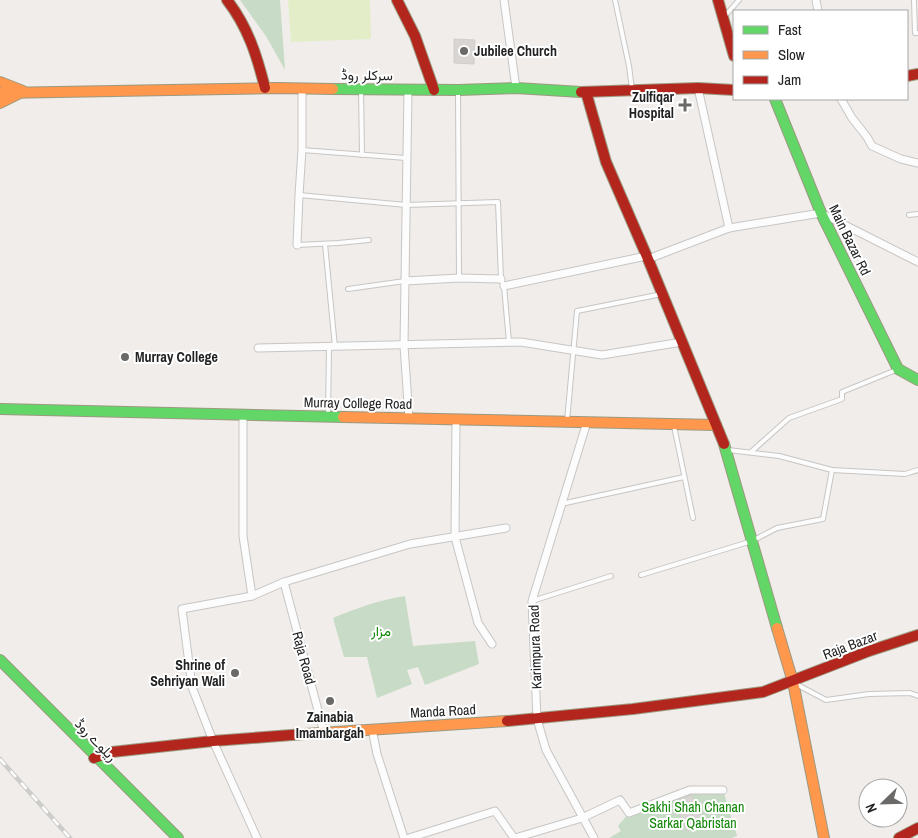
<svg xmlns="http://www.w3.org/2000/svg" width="918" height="838" font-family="'Archivo Narrow',Vazirmatn,sans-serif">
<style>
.grass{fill:#e3eec8}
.cemetery{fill:#c8dbc6}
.building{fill:#d9d5d3;stroke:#d3cecb}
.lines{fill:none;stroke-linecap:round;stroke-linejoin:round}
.lane-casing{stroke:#c7c6c5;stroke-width:6}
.street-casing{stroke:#c7c6c5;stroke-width:9}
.fast-casing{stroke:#9c9980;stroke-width:12}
.slow-casing{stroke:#9c9980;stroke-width:12}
.jam-casing{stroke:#9c9980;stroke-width:12}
.lane{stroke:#fdfcfc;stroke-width:4}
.street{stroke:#fdfcfc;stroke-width:7}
.fast{stroke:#63d668;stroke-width:10}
.slow{stroke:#ff974d;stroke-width:10}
.jam{stroke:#b3261e;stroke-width:10}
.rail-casing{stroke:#cccccb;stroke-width:4.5}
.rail{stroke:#fff;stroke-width:2.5;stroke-dasharray:8;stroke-linecap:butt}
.poi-dot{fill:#6a6968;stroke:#fff;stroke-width:2}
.labels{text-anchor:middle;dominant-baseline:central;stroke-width:4;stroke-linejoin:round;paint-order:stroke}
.poi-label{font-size:14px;font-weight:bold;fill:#222;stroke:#fff;text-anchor:start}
.street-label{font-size:14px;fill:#222;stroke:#fff}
.park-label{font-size:14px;fill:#108506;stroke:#fff}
</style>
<rect width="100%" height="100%" fill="#f0edea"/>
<!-- grass -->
<polygon class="grass" points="288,0 370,0 371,39 291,42"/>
<!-- cemetery -->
<g class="cemetery">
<polygon points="240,0 280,0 285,70 266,36"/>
<path d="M405,596L413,646L475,641L479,664L425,685L418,667L407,670L412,684L377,698L367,657H344L333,618C357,608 379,600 405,596Z"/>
<polygon points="690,790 723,790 737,836 732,838 609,838 621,831 618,826 629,813"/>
</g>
<!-- building -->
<g class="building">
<polygon points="454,39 475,40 474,64 454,63"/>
<polygon points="692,795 704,824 687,831 674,802"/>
</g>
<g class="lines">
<defs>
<g id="lane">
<polyline points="615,0 629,66 632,89"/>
<polyline points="914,0 915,33 918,33"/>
<polyline points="725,16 739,0"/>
<polyline points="361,89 362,155"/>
<polyline points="458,91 459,278"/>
<polyline points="302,150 406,158"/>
<polyline points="299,195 406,205 498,202 501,279 504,286 509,342"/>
<polyline points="909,215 918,214"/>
<polyline points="325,244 335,347"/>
<polyline points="297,245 338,243 369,240"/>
<polyline points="348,289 405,281"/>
<polyline points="328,416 329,347"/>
<polyline points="567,421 577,311 662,294"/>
<polyline points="674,426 693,518"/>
<polyline points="728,450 779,456 832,470 905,474 918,470"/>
<polyline points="751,452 789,418 842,399 842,392 896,370"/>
<polyline points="561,504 684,477"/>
<polyline points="641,575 752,541 777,528 823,519 832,470"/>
<polyline points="532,601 611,576"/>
<polyline points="794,683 826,700 869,694 910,693 918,696"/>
</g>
<g id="street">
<polyline points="504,0 516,88"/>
<polyline points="816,0 818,11"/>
<polyline points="698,88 729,228"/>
<polyline points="408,90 404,346 409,418"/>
<polyline points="841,99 852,118 867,137 872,146 901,159 918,163"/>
<polyline points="297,245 299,195 302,150 302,88"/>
<polyline points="648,259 729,228 821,213 918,262"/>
<polyline points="405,281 459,278 501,279"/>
<polyline points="504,286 646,256"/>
<polyline points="258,348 521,342 602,355 682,342"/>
<polyline points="243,414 243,536 252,596"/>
<polyline points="456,419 455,537 478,623 492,644"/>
<polyline points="587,422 532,601 537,719 546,750 594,838"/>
<polyline points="284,582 324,733"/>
<polyline points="372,729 377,754 404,838"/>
<polyline points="257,838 213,741 192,687 182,609 252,596 284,582 410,544 506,528"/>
<polyline points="409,838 495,811 514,838"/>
<polyline points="515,838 582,818 620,800 629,813 690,790 723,790"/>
</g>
<g id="fast">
<polyline points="333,89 458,90 516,88 581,92"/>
<polyline points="775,99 821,213 898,369 918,380"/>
<polyline points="0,409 343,417"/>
<polyline points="724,444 777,628"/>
<polyline points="0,660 178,838"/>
</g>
<g id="slow">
<polyline points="0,82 23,91"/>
<polyline points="0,93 278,88 333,89"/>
<polyline points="0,103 20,93"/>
<polyline points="343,417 716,425"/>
<polyline points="777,628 793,682 824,838"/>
<polyline points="305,734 507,721"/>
</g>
<g id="jam">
<path d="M227,0C248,27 257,56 265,88"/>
<polyline points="397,0 415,36 434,90"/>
<polyline points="718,0 734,56"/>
<polyline points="907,76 918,74"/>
<polyline points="581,92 698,88 734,90"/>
<polyline points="586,92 606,162 648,259 724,444"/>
<polyline points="507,721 633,709 763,692 869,651 918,635"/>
<polyline points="94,758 112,752 213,741 305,734"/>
<polyline points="899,838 918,828"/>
</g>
</defs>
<!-- lane casing -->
<use href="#lane" class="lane-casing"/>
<!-- street casing -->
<use href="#street" class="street-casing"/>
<!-- fast casing -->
<use href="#fast" class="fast-casing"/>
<!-- slow casing -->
<use href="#slow" class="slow-casing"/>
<!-- jam casing -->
<use href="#jam" class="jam-casing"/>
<!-- lane -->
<use href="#lane" class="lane"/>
<!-- street -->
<use href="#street" class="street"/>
<!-- fast -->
<use href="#fast" class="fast"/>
<!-- slow -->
<use href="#slow" class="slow"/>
<!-- jam -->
<use href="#jam" class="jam"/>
<defs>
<polyline id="rail" points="0,759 70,838"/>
</defs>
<!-- rail casing -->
<use href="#rail" class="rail-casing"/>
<!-- rail -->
<use href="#rail" class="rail"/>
</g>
<!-- markers -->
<g class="poi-dot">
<circle cx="464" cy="51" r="5"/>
<path d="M682.5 97.5h5v5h5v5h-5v5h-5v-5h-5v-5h5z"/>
<circle cx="125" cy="357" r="5"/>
<circle cx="235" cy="673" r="5"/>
<circle cx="330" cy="701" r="5"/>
</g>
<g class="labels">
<!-- poi labels -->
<g class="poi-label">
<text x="474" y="51">Jubilee Church</text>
<text x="674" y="97" text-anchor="end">Zulfiqar<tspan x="674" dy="16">Hospital</tspan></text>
<text x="135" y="357">Murray College</text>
<text x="225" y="665" text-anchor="end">Shrine of<tspan x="225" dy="16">Sehriyan Wali</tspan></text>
<text x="330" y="717" text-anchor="middle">Zainabia<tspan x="330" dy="16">Imambargah</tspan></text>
</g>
<!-- street labels -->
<g class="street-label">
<text transform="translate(367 75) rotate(1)">سرکلر روڈ</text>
<text transform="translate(850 240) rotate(64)">Main Bazar Rd</text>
<text transform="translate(358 403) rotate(1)">Murray College Road</text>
<text transform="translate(850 645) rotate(-21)">Raja Bazar</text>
<text transform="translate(535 647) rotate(-92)">Karimpura Road</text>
<text transform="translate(304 658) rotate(75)">Raja Road</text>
<text transform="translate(443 711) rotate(-3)">Manda Road</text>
<text transform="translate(96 740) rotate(46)">ریلوے روڈ</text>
</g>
<!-- park labels -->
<g class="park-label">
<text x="381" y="631">مزار</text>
<text x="693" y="807">Sakhi Shah Chanan<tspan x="693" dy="16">Sarkar Qabristan</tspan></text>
</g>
</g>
<!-- legend -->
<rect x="733" y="10" width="175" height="90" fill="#ffffff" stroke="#a7a7a7"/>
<rect x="743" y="26" width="25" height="8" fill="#63d668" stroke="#a7a7a7"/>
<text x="778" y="35" font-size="15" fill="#222222">Fast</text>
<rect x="743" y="51" width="25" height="8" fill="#ff974d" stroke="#a7a7a7"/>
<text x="778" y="60" font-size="15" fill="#222222">Slow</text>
<rect x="743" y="76" width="25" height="8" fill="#b3261e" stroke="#a7a7a7"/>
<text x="778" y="85" font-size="15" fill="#222222">Jam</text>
<!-- north arrow -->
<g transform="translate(883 803) rotate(247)"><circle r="24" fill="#ffffff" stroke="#a7a7a7"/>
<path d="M0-4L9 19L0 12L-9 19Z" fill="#6a6968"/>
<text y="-8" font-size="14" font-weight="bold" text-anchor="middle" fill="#222222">N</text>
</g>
</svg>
